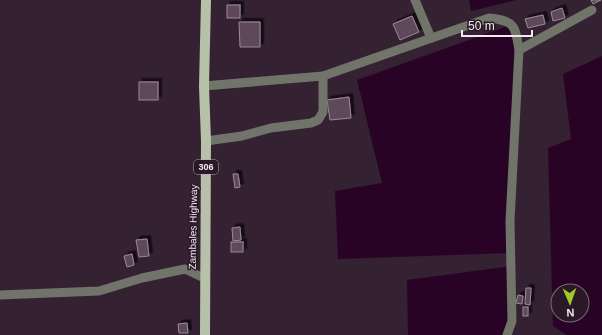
<svg xmlns="http://www.w3.org/2000/svg" width="602" height="335" font-family="Arial,sans-serif">
<style>
.water{fill:#290326;fill-rule:evenodd}
.building{fill:#5d495a;stroke:#9e879a;filter:url(#shadow)}
.lines{fill:none;stroke-linecap:round;stroke-linejoin:round}
.minor{stroke:#707469;stroke-width:9}
.major{stroke:#b7c0a9;stroke-width:10}
.labels{text-anchor:middle;dominant-baseline:central;stroke-width:3;stroke-linejoin:round;paint-order:stroke}
.shield{fill:#2a1827;stroke:#b7a9b5;stroke-width:1}
.shield-label{font-size:9px;font-weight:bold;fill:#f4e7f2}
.street-label{font-size:10px;fill:#f4e7f2;stroke:#2a1827}
</style>
<defs>
<filter id="shadow"><feDropShadow dx="3.5" dy="-3.5" stdDeviation="0" flood-color="#0009"/></filter>
</defs>
<rect width="100%" height="100%" fill="#342131"/>
<!-- water -->
<g class="water">
<polygon points="469,0 516,0 471,11"/>
<polygon points="511,25 516,30 511,253 338,259 335,191 382,183 357,80"/>
<path d="M602,56V335H567L553,326L548,148L571,139L563,74ZM558,291H582V315H558Z"/>
<polygon points="511,266 507,335 408,335 407,280"/>
</g>
<!-- building -->
<g class="building">
<polygon points="591,0 601,0 593,4"/>
<rect x="227" y="5" width="13" height="13"/>
<polygon points="562,8 565,18 553,21 551,12"/>
<polygon points="543,15 545,24 528,28 525,19"/>
<polygon points="412,16 419,32 400,40 393,24"/>
<polygon points="239,22 260,22 260,47 240,47"/>
<rect x="139" y="82" width="19" height="18"/>
<polygon points="349,97 351,118 330,120 327,100"/>
<polygon points="233,174 238,174 240,187 235,188"/>
<polygon points="240,227 241,240 233,241 232,228"/>
<polygon points="147,239 149,256 139,257 136,240"/>
<rect x="231" y="242" width="12" height="10"/>
<polygon points="132,254 134,265 127,267 124,256"/>
<polygon points="526,288 531,288 530,305 525,304"/>
<polygon points="518,295 523,296 522,304 516,303"/>
<rect x="523" y="307" width="5" height="9"/>
<polygon points="187,323 188,333 179,333 178,324"/>
</g>
<g class="lines">
<!-- minor -->
<g class="minor">
<polyline points="415,0 431,38"/>
<polyline points="519,50 592,10"/>
<path d="M204,86L323,76L489,18C515,21 515,25 519,50L510,221L512,321L507,335"/>
<polyline points="206,141 242,136 271,128 311,123 318,120 323,112 323,76"/>
<polyline points="0,295 99,291 142,278 185,269 204,278"/>
</g>
<!-- major -->
<polyline class="major" points="205,335 206,141 204,86 206,0"/>
</g>
<g class="labels">
<!-- shield labels -->
<rect class="shield" x="194" y="160" width="24" height="14" rx="3"/>
<g class="shield-label">
<text x="206" y="167">306</text>
</g>
<!-- street labels -->
<g class="street-label">
<text transform="translate(193 227) rotate(-89)">Zambales Highway</text>
</g>
</g>
<!-- north arrow -->
<g transform="translate(570 303) rotate(178)"><circle r="19" fill="#2a1827" stroke="#7b6b78"/>
<path d="M0-3L7 15L0 10L-7 15Z" fill="#9fca2d"/>
<text y="-6" font-size="11" font-weight="bold" text-anchor="middle" fill="#f4e7f2">N</text>
</g>
<!-- scale -->
<path d="M462 30v6h70v-6" fill="none" stroke="#f4e7f2" stroke-width="2"/>
<text x="468" y="30" font-size="12" fill="#f4e7f2" stroke="#2a1827" stroke-width="3" paint-order="stroke">50 m</text>
</svg>
